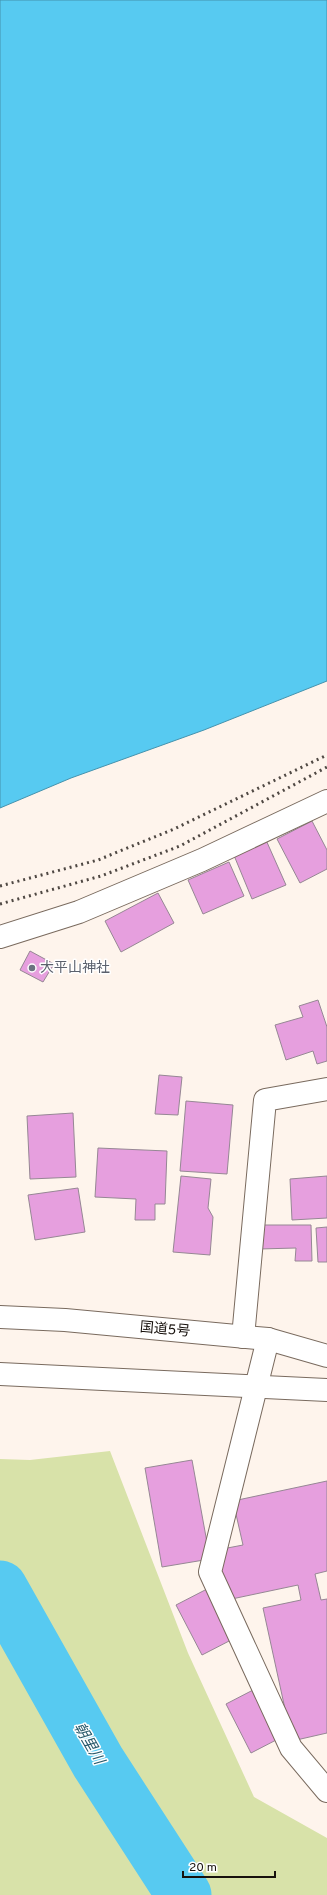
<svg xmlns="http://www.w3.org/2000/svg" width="327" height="1895" font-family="Overpass,'Noto Sans JP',sans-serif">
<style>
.green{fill:#d8e2a9}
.water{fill:#57caf1;stroke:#4492ad}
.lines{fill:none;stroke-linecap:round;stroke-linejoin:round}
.river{stroke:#57caf1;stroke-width:55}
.building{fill:#e69fde;stroke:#968794}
.street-casing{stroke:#796a5e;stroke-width:24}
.highway-casing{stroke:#796a5e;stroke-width:24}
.street{stroke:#fff;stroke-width:22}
.highway{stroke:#fff;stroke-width:22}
.rail{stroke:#4f4843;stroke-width:3;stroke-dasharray:2 4;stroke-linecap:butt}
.worship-dot{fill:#6b7280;stroke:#fff;stroke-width:1.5}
.labels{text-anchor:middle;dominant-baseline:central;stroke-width:3;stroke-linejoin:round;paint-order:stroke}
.worship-label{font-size:14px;fill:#5b616d;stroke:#fff;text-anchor:start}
.street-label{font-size:14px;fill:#17110d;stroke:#fff}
.water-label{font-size:15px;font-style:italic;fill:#2b5b6c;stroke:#fff}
</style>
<rect width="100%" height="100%" fill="#fef4ec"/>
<!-- green -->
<polygon class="green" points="110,1451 188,1653 254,1797 327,1838 327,1895 0,1895 0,1459 30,1460"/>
<!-- water -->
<polygon class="water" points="0,0 327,0 327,681 204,730 71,778 0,808"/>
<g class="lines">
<!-- river -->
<polyline class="river" points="0,1588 98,1762 184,1895"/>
</g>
<!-- building -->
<g class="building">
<polygon points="312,821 327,850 327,869 300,883 277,839"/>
<polygon points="266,840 286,885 252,899 233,853"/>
<polygon points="229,862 244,896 203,914 188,880"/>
<polygon points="158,893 174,923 121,952 105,921"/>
<polygon points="30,951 54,964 43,982 20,970"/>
<polygon points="318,1000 327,1027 327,1061 317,1064 313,1051 286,1060 275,1025 303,1017 299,1006"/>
<polygon points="159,1075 182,1077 178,1115 155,1114"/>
<polygon points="186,1101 233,1105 227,1174 180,1171"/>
<polygon points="73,1113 76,1177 30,1179 27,1116"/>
<polygon points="98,1148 167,1151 165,1204 155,1204 155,1220 135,1220 136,1199 95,1197"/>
<polygon points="181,1176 211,1179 208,1208 213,1217 210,1255 173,1252"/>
<polygon points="327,1176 327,1218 292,1220 290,1179"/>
<polygon points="78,1188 85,1232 35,1240 28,1195"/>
<polygon points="259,1225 311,1225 312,1261 295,1261 296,1248 259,1249"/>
<polygon points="327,1227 327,1262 318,1262 316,1228"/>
<polygon points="192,1460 210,1559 162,1567 145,1468"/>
<polygon points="327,1481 327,1571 315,1574 321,1600 327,1599 327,1733 292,1741 263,1608 301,1600 298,1585 227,1600 217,1550 243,1545 233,1501"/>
<polygon points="207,1589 233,1639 202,1655 176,1605"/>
<polygon points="255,1689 280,1738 251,1753 226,1704"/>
</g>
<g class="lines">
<defs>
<g id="street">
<polyline points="0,937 79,912 202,860 327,801"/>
<polyline points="243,1337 265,1100 327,1089"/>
<polyline points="268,1339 210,1572 291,1748 327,1791"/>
</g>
<g id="highway">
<polyline points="0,1317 65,1320 268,1339 327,1356"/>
<polyline points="0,1374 327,1390"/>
</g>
</defs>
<!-- street casing -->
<use href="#street" class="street-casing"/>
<!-- highway casing -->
<use href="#highway" class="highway-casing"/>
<!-- street -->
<use href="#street" class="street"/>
<!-- highway -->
<use href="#highway" class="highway"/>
<!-- rail -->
<g class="rail">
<polyline points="0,886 98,860 174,829 327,755"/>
<polyline points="0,904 101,876 180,846 327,767"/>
</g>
</g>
<!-- markers -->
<circle class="worship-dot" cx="32" cy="968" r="4"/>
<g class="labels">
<!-- worship labels -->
<g class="worship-label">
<text x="40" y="968">大平山神社</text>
</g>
<!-- street labels -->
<g class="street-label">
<text transform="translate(165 1330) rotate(5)">国道5号</text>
</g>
<!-- water labels -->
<g class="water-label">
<text transform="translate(88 1744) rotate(60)">朝里川</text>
</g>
</g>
<!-- scale -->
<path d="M183 1871v6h92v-6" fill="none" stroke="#17110d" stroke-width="2"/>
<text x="189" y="1871" font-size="12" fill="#17110d" stroke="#ffffff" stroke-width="3" paint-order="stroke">20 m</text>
</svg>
